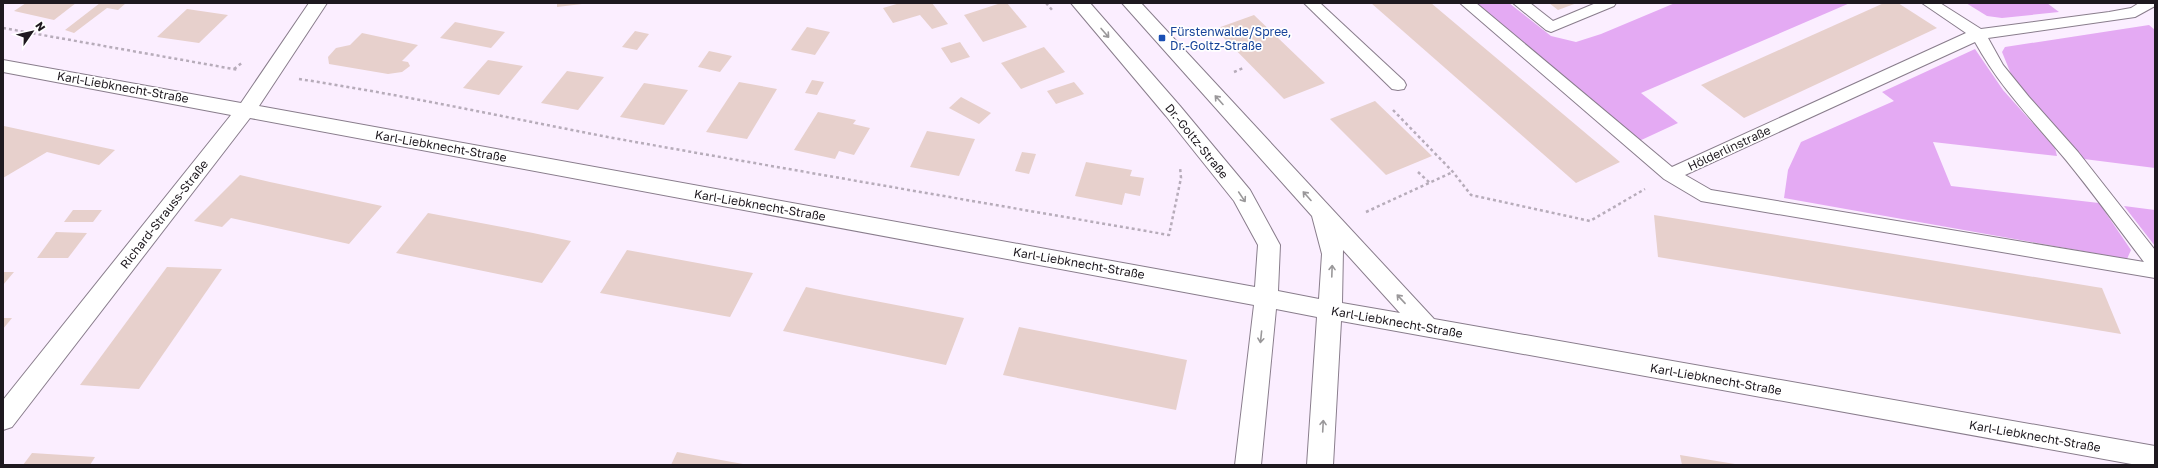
<svg xmlns="http://www.w3.org/2000/svg" width="2158" height="468" font-family="'Golos Text',sans-serif">
<style>
.green{fill:#e4aaf3}
.building{fill:#e7d0cc}
.lines{fill:none;stroke-linecap:round;stroke-linejoin:round}
.lane-casing{stroke:#897d8c;stroke-width:2}
.street-casing{stroke:#897d8c;stroke-width:2}
.path{stroke:#b7acba;stroke-width:2.5;stroke-dasharray:3 3;stroke-linecap:butt}
.lane{fill:#fff;fill-rule:evenodd}
.street{fill:#fff;fill-rule:evenodd}
.oneway{stroke:#9a989a}
.transit-dot{fill:#1a4fb4;stroke:#fff;stroke-width:1.5}
.labels{text-anchor:middle;dominant-baseline:central;stroke-width:3.5;stroke-linejoin:round;paint-order:stroke}
.transit-label{font-size:12px;fill:#164399;stroke:#fff;text-anchor:start}
.street-label{font-size:12px;fill:#1e191f;stroke:#fff}
</style>
<rect width="100%" height="100%" fill="#fbeeff"/>
<!-- green -->
<g class="green">
<polygon points="1472,3 1509,3 1551,36 1576,42 1601,34 1675,3 1850,3 1641,93 1678,123 1637,142"/>
<polygon points="1966,3 2047,3 2059,12 2002,18 1987,16"/>
<polygon points="2149,25 2155,30 2155,168 2084,159 2049,123 2011,74 2002,52 2005,47"/>
<polygon points="1975,49 2003,90 2055,148 2057,156 1933,142 1951,186 2099,203 2131,250 2127,259 1784,198 1788,170 1801,142 1894,101 1882,92"/>
<polygon points="2124,206 2155,210 2155,246"/>
</g>
<!-- building -->
<g class="building">
<polygon points="26,3 76,3 54,20 14,11"/>
<polygon points="100,3 126,3 118,10 107,8 74,33 65,30"/>
<polygon points="557,3 582,3 582,4 557,7"/>
<polygon points="900,3 932,3 948,24 932,29 920,15 893,23 883,8"/>
<polygon points="1001,3 1007,3 1027,27 983,42 964,15"/>
<polygon points="1371,3 1431,3 1620,162 1576,183"/>
<polygon points="1549,3 1577,3 1558,10"/>
<polygon points="1884,3 1898,3 1937,28 1744,118 1701,85"/>
<polygon points="187,9 228,15 199,43 157,37"/>
<polygon points="1254,15 1325,83 1284,99 1215,29"/>
<polygon points="455,22 505,32 491,48 440,38"/>
<polygon points="807,27 830,32 815,55 791,50"/>
<polygon points="635,31 649,34 637,50 622,47"/>
<polygon points="362,33 418,45 402,61 408,62 410,66 402,72 388,74 329,64 328,57 336,48 350,45"/>
<polygon points="960,42 970,57 951,63 941,48"/>
<polygon points="1044,47 1065,72 1021,89 1001,63"/>
<polygon points="709,51 732,56 720,72 698,67"/>
<polygon points="488,60 523,66 499,95 463,88"/>
<polygon points="567,71 604,77 578,110 541,103"/>
<polygon points="812,80 824,82 817,95 805,93"/>
<polygon points="739,82 777,89 747,139 706,132"/>
<polygon points="1074,82 1084,94 1056,104 1047,91"/>
<polygon points="644,83 688,90 664,125 620,117"/>
<polygon points="961,97 991,113 979,124 949,108"/>
<polygon points="1375,101 1432,156 1386,175 1330,119"/>
<polygon points="818,112 856,120 853,124 870,128 854,155 839,151 835,159 794,150"/>
<polygon points="4,126 115,150 99,165 47,152 3,178"/>
<polygon points="927,131 975,139 959,176 910,167"/>
<polygon points="1022,152 1036,154 1029,174 1015,171"/>
<polygon points="1086,162 1132,170 1130,176 1144,178 1140,196 1125,193 1122,205 1075,196"/>
<polygon points="240,175 270,182 382,206 349,244 231,218 222,227 194,221"/>
<polygon points="73,210 102,210 93,222 64,222"/>
<polygon points="428,213 533,233 571,241 542,283 396,253"/>
<polygon points="1654,215 2102,288 2121,334 1658,257"/>
<polygon points="56,232 87,233 68,258 37,258"/>
<polygon points="627,250 714,266 753,273 730,317 600,293"/>
<polygon points="167,267 222,269 139,389 80,385"/>
<polygon points="3,272 14,272 3,285"/>
<polygon points="806,287 844,295 964,318 946,365 783,331"/>
<polygon points="3,318 12,318 3,329"/>
<polygon points="1019,327 1187,360 1176,410 1003,375"/>
<polygon points="677,452 743,464 743,465 671,465"/>
<polygon points="32,453 95,457 90,465 23,465"/>
<polygon points="1680,455 1735,464 1735,465 1682,465"/>
</g>
<g class="lines">
<defs>
<g id="lane">
<polygon points="1304,3 1320,3 1404,81 1406,85 1404,89 1398,90 1392,89"/>
<path d="M1460,3H1476L1672,167L1966,33L1922,3H1940L1981,29L2109,12L2131,8L2139,3H2155V6L2135,17L1988,38L2003,65L2029,97L2078,152L2155,250V278L1701,201L1664,179ZM1975,42C2001,89 2032,119 2066,160C2093,193 2118,228 2144,262L1711,190L1685,175Z"/>
<polygon points="1513,3 1530,3 1553,21 1596,3 1616,3 1614,6 1551,32 1546,30"/>
</g>
<path id="street" d="M309,3H327L259,106L1255,287L1258,245L1234,201L1166,116L1071,3H1090L1180,106L1250,190L1280,245L1278,291L1319,299L1322,254L1312,216L1122,3H1141L1434,319L2155,446V465H2137L1341,321L1333,465H1307L1317,317L1276,309L1261,465H1235L1254,305L250,118L12,427L3,430V400L231,115L3,72V60L241,103ZM1343,250L1400,313L1342,303Z"/>
</defs>
<!-- lane casing -->
<use href="#lane" class="lane-casing"/>
<!-- street casing -->
<use href="#street" class="street-casing"/>
<!-- path -->
<g class="path">
<polyline points="1046,3 1053,11"/>
<polyline points="3,28 239,70"/>
<polyline points="234,69 243,62"/>
<polyline points="1234,72 1243,68"/>
<path d="M299,79C404,95 509,118 613,138C798,171 984,203 1169,235L1181,178L1180,167"/>
<polyline points="1393,110 1453,172 1471,195 1590,221 1645,189"/>
<polyline points="1418,172 1430,183"/>
<polyline points="1366,212 1453,172"/>
</g>
<!-- lane -->
<use href="#lane" class="lane"/>
<!-- street -->
<use href="#street" class="street"/>
</g>
<!-- one-way arrows -->
<defs><path id="oneway-shaft" d="M-6 0H5M1.5-3L5.5 0L1.5 3" fill="none" stroke-width="1.6" stroke-linecap="round" stroke-linejoin="round"/></defs>
<g class="oneway">
<use href="#oneway-shaft" transform="translate(1105 33) rotate(49)"/>
<use href="#oneway-shaft" transform="translate(1219 100) rotate(-132)"/>
<use href="#oneway-shaft" transform="translate(1307 196) rotate(-132)"/>
<use href="#oneway-shaft" transform="translate(1242 197) rotate(56)"/>
<use href="#oneway-shaft" transform="translate(1332 271) rotate(-88)"/>
<use href="#oneway-shaft" transform="translate(1401 299) rotate(-133)"/>
<use href="#oneway-shaft" transform="translate(1261 337) rotate(96)"/>
<use href="#oneway-shaft" transform="translate(1323 426) rotate(-87)"/>
</g>
<!-- markers -->
<rect class="transit-dot" x="1158" y="34" width="8" height="8" rx="2"/>
<g class="labels">
<!-- transit labels -->
<g class="transit-label">
<text x="1170" y="31">Fürstenwalde/Spree,<tspan x="1170" dy="14">Dr.-Goltz-Straße</tspan></text>
</g>
<!-- street labels -->
<g class="street-label">
<text transform="translate(123 87) rotate(10)">Karl-Liebknecht-Straße</text>
<text transform="translate(1197 141) rotate(51)">Dr.-Goltz-Straße</text>
<text transform="translate(441 146) rotate(10)">Karl-Liebknecht-Straße</text>
<text transform="translate(1729 148) rotate(-25)">Hölderlinstraße</text>
<text transform="translate(760 205) rotate(10)">Karl-Liebknecht-Straße</text>
<text transform="translate(164 214) rotate(-52)">Richard-Strauss-Straße</text>
<text transform="translate(1079 263) rotate(10)">Karl-Liebknecht-Straße</text>
<text transform="translate(1397 322) rotate(10)">Karl-Liebknecht-Straße</text>
<text transform="translate(1716 379) rotate(10)">Karl-Liebknecht-Straße</text>
<text transform="translate(2035 436) rotate(10)">Karl-Liebknecht-Straße</text>
</g>
</g>
<!-- border -->
<rect width="2158" height="468" fill="none" stroke="#1e191f" stroke-width="8"/>
<!-- north arrow -->
<g transform="translate(32 32) rotate(56)" stroke="#ffffff" stroke-width="3" paint-order="stroke">
<path d="M0-3L7 15L0 10L-7 15Z" fill="#1e191f"/>
<text y="-6" font-size="11" font-weight="bold" text-anchor="middle" fill="#1e191f">N</text>
</g>
</svg>
